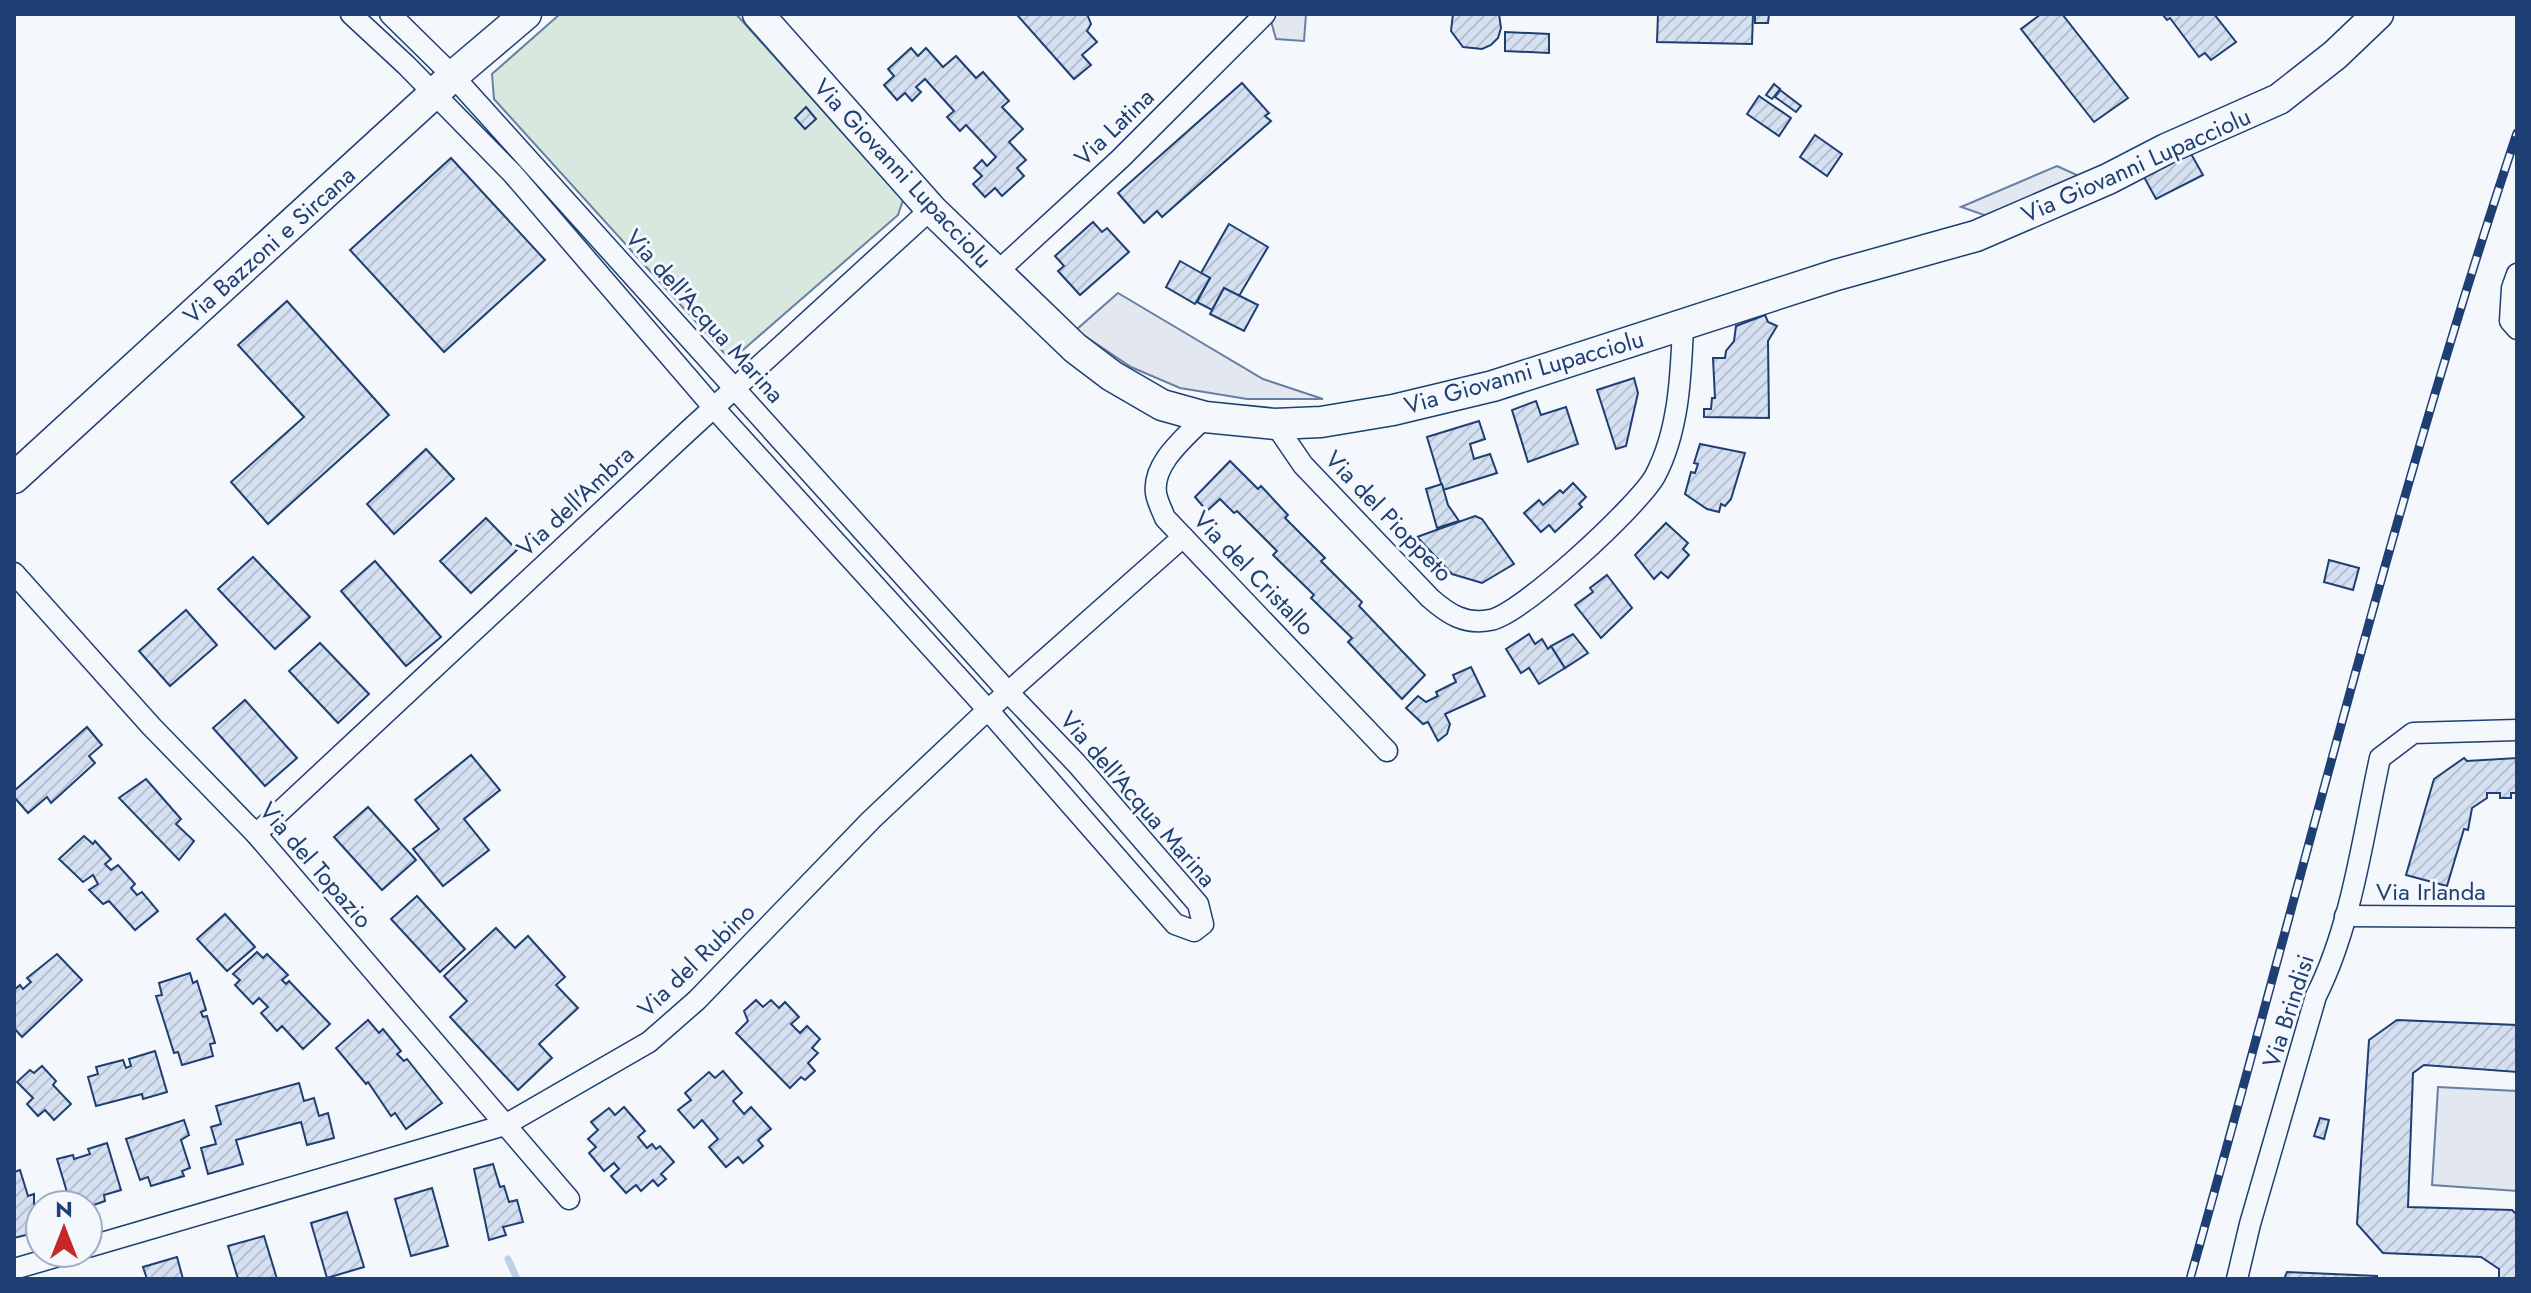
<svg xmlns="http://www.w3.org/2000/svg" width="2531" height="1293" font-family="Jost,sans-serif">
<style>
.green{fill:#d7e8df;stroke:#687fa3;stroke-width:2}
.parking{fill:#e3e8f0;stroke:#687fa3;stroke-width:2}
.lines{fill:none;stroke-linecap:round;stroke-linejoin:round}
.stream{stroke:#bed0e5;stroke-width:7}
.building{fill:url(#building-hatch);stroke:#1d3f73;stroke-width:2}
.street-casing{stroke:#1d3f73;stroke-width:23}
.secondary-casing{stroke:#1d3f73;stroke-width:33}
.street{stroke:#f4f7fb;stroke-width:20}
.secondary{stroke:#f4f7fb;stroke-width:30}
.rail-casing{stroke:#1d3f73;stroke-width:9}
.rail{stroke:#f4f7fb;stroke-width:6;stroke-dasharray:18;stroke-linecap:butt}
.labels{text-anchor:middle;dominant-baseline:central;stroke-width:6;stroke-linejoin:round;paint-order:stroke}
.street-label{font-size:24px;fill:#1d3f73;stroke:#f4f7fb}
</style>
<defs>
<pattern id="building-hatch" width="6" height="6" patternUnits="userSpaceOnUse" patternTransform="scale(2)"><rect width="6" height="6" fill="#d5e0f0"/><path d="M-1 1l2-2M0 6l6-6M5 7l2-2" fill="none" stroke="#b6c1d1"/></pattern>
</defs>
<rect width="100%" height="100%" fill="#f4f7fb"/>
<!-- green -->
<polygon class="green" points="560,14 736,14 903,200 898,215 736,356 726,355 494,99 492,74"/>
<!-- parking -->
<g class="parking">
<polygon points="1269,14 1306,14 1304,41 1276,39"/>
<polygon points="2057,166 2081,177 1987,216 1961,207"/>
<polygon points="1118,293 1263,379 1323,399 1247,399 1180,388 1131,367 1076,330"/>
<polygon points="2438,1087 2517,1091 2517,1191 2432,1185"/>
</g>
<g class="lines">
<!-- stream -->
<polyline class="stream" points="508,1259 517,1279"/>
</g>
<!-- building -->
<g class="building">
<polygon points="1021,14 1087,14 1091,24 1087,31 1097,42 1082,55 1091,65 1074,79 1018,16"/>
<polygon points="1453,14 1499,14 1501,28 1498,38 1491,45 1482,49 1463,47 1451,31"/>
<polygon points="1658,14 1753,14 1752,44 1657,42"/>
<polygon points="1755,14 1769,14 1768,23 1755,23"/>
<polygon points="2041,14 2062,14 2128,98 2094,122 2021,29"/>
<polygon points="2162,14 2214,14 2236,42 2211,60 2205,53 2199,57 2170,18 2167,20"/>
<polygon points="1505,32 1549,34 1549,53 1505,51"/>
<polygon points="911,48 918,56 926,48 943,67 956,56 976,78 983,72 1009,101 1002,107 1023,129 1009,142 1026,160 1017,168 1024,176 1002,196 995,188 985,197 973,184 982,176 974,168 982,160 987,166 996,157 966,125 960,131 947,117 954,111 925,79 916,87 921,92 912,101 905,93 897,100 884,85 894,76 888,69"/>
<polygon points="1242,83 1269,113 1265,116 1271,121 1162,217 1157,211 1144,223 1118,193"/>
<polygon points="1774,84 1780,89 1772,99 1766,95"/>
<polygon points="1780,90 1801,106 1796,112 1775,97"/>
<polygon points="1759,96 1791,118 1779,136 1747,114"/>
<polygon points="806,107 816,119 805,129 795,118"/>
<polygon points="1815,135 1842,154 1827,176 1800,157"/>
<polygon points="2190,152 2203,175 2156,199 2144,177"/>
<polygon points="451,158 545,260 444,352 350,250"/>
<polygon points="1093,222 1102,232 1107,228 1129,252 1080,295 1058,271 1064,266 1055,256"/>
<polygon points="1229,224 1268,247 1239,296 1224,288 1212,310 1197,302 1210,278 1201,273"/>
<polygon points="1180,261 1210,278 1195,304 1166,287"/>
<polygon points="1224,288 1258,305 1244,331 1210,314"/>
<polygon points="287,301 389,415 268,524 231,482 304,417 238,345"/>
<polygon points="1765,315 1768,322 1777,326 1768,341 1769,418 1704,417 1704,409 1711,409 1712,398 1715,398 1713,358 1725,358 1726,351 1734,341 1736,326"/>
<polygon points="1634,378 1638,393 1626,446 1616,449 1597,390"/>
<polygon points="1536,401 1541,415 1566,407 1578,444 1528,462 1512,410"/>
<polygon points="1479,421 1485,439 1470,444 1474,459 1490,454 1497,473 1443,490 1427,437"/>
<polygon points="1700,444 1745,453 1731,499 1725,506 1721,504 1719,512 1707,509 1685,494 1691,472 1695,473 1698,464 1694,463"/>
<polygon points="426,449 454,479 394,534 367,504"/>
<polygon points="1230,461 1258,489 1261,486 1288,515 1285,518 1325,558 1321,561 1362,602 1359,606 1425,675 1402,699 1348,642 1352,638 1311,598 1314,595 1273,555 1277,551 1237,511 1234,513 1220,499 1207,511 1195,497"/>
<polygon points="1573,483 1586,497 1579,504 1582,507 1555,532 1549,525 1541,532 1524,513 1539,500 1543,505 1560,490 1563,493"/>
<polygon points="1442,484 1448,505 1459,521 1437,528 1426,489"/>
<polygon points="1475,516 1482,519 1514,564 1482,583 1452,574 1417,537"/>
<polygon points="486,518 517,550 471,593 440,561"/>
<polygon points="1666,523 1688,543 1683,549 1689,555 1668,578 1661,572 1654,579 1635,555"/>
<polygon points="253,557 310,617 275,649 218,589"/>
<polygon points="2329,560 2359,568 2353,590 2324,582"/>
<polygon points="375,561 441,637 406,666 341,591"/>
<polygon points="1607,575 1632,608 1601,638 1575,605 1593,592 1590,588"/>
<polygon points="186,610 217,645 170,686 139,651"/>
<polygon points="1529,634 1535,644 1542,639 1548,649 1551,646 1565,668 1539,684 1529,668 1521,673 1506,649"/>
<polygon points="1573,634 1588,653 1565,668 1551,646"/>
<polygon points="320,643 369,694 338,723 289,671"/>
<polygon points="1471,667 1485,696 1445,714 1450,724 1447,734 1438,741 1428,722 1423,724 1406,708 1418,696 1426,702 1438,696 1436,692 1456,682 1453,675"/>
<polygon points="245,700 297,758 265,786 213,728"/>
<polygon points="87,727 102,745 89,756 95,763 51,803 47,797 28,813 14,797 14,791"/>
<polygon points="471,755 500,790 464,819 489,850 443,886 413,849 439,829 415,800"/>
<polygon points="2464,758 2467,761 2517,758 2517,793 2511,793 2511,798 2500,798 2500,793 2487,793 2487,798 2472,808 2468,830 2464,829 2447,886 2406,875 2434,779"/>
<polygon points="146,779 181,819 176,824 194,841 179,860 119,798"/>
<polygon points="368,807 416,860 382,890 334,837"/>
<polygon points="84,836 93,844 95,841 111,859 105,864 111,870 118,865 135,884 131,888 137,895 142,892 158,911 135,930 109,901 103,904 89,890 98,884 93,875 83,882 59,859"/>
<polygon points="417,896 465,949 440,972 391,919"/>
<polygon points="225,914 255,947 227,971 197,939"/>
<polygon points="496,928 515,948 528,936 565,977 556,985 578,1008 539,1044 552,1058 518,1090 450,1017 467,1001 444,976"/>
<polygon points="257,952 263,958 267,954 288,975 282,980 286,984 289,981 330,1024 303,1049 282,1026 277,1031 261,1013 268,1007 259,998 253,1004 235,985 240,980 233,974"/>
<polygon points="57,954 82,980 22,1037 14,1028 14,990 20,985 23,989 31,982 27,978"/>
<polygon points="190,973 193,983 197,981 206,1010 201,1012 203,1017 207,1016 215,1043 210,1044 213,1056 182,1065 178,1052 174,1053 156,996 162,995 159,983"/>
<polygon points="756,1000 763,1007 771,1000 779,1008 785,1002 799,1017 791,1024 800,1033 807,1026 820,1039 812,1048 818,1053 808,1063 815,1071 805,1080 801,1077 790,1088 736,1033 748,1021 744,1011"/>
<polygon points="368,1020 379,1033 383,1029 401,1051 397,1054 404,1061 407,1059 442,1103 406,1129 395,1113 391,1116 368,1082 366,1084 336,1048"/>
<polygon points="2397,1020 2517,1025 2517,1072 2424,1065 2413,1073 2408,1207 2512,1210 2517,1215 2517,1279 2499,1279 2499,1269 2481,1257 2383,1253 2357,1224 2369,1040"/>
<polygon points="155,1051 167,1092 143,1099 142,1094 96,1106 88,1077 98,1074 96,1067 123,1060 126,1068 131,1066 129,1059"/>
<polygon points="42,1066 56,1081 53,1085 71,1104 54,1120 45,1110 38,1116 27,1104 33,1098 17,1082 30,1070 34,1073"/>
<polygon points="723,1071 742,1093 733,1101 744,1114 751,1107 771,1129 758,1140 763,1146 743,1163 738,1157 726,1167 709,1147 718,1139 702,1120 694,1128 678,1110 691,1100 685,1093 709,1072 715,1078"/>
<polygon points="299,1083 304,1101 314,1098 319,1116 328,1113 334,1138 307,1145 301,1122 236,1140 243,1164 208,1174 201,1148 216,1144 211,1127 221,1124 216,1106"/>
<polygon points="624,1107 645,1131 638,1137 647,1148 652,1144 656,1149 660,1146 674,1162 661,1174 666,1179 658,1186 653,1180 641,1191 636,1185 626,1193 611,1176 619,1169 614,1163 604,1171 589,1153 596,1147 588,1139 598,1130 591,1122 609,1108 615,1115"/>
<polygon points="2320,1118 2329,1120 2324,1139 2314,1136"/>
<polygon points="184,1120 189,1135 181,1140 190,1168 182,1171 184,1176 151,1186 148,1177 140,1180 126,1139"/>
<polygon points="107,1143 121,1190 104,1195 105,1201 88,1207 83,1198 70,1202 57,1159 73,1155 74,1159 90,1154 88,1149"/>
<polygon points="493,1164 500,1187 504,1186 509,1202 517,1200 523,1222 503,1227 506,1235 489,1240 474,1169"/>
<polygon points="20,1170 28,1196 34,1194 34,1233 14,1238 14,1172"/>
<polygon points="432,1188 448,1246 411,1256 395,1199"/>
<polygon points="347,1212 364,1267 327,1278 311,1223"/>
<polygon points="264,1236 277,1279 238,1279 228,1246"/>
<polygon points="177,1257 183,1279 147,1279 143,1267"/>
<polygon points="2287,1272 2377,1276 2377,1279 2284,1279"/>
</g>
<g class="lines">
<defs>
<g id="street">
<polyline points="351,14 406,65 513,174 714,408 988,710 1175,924 1194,931 1203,924 1198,904 1077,764 1008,692 453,76 390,14"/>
<polyline points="996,273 1120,159 1265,14"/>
<polyline points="2517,274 2512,288 2510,321 2517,329"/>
<path d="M1205,417C1186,437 1152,463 1156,493C1157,501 1162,510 1165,518L1387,751"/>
<path d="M1275,424L1303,465L1430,598C1448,614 1465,625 1490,620C1521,615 1639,505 1655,476C1679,431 1681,375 1683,326"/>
<polyline points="14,573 151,726 256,834 569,1199"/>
<polyline points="256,834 687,432 931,209"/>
<polyline points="2345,916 2517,917"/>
<polyline points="88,1247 505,1125 649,1042 697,1000 871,820 979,718 1183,537"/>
<polyline points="14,1269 69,1253"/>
<path d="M2237,1279L2250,1224L2316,996C2352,925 2363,835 2380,758L2413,733L2517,730"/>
</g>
<g id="secondary">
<polyline points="758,14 931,209 1075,348 1112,376 1162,405 1205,417 1275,424 1321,422 1393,410 1493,386 1836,275 1976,236 2108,179 2166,149 2279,99 2335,55 2378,14"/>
<polyline points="14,478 453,76 526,14"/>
</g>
</defs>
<!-- street casing -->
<use href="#street" class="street-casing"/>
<!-- secondary casing -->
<use href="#secondary" class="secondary-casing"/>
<!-- street -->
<use href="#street" class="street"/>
<!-- secondary -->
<use href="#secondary" class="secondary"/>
<defs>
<path id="rail" d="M2190,1279C2298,897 2391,510 2517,133"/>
</defs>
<!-- rail casing -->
<use href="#rail" class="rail-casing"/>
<!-- rail -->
<use href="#rail" class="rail"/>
</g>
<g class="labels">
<!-- street labels -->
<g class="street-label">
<text transform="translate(1114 127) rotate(-44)">Via Latina</text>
<text transform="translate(2136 165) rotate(-24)">Via Giovanni Lupacciolu</text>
<text transform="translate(903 173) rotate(47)">Via Giovanni Lupacciolu</text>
<text transform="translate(269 245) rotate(-42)">Via Bazzoni e Sircana</text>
<text transform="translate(705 316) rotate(48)">Via dell'Acqua Marina</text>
<text transform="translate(1524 372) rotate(-16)">Via Giovanni Lupacciolu</text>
<text transform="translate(575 501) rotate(-43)">Via dell'Ambra</text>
<text transform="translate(1389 516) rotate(46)">Via del Pioppeto</text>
<text transform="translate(1254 573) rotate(46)">Via del Cristallo</text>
<text transform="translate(1138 799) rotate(49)">Via dell'Acqua Marina</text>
<text transform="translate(316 865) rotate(49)">Via del Topazio</text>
<text x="2431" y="891">Via Irlanda</text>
<text transform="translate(696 960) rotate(-44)">Via del Rubino</text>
<text transform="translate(2288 1011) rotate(-72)">Via Brindisi</text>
</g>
</g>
<!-- border -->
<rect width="2531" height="1293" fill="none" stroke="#1d3f73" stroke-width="32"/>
<!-- north arrow -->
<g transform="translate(64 1229)"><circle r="38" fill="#f4f7fb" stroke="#9eadc5" stroke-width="2"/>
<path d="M0-6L14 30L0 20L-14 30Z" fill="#c62828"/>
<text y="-12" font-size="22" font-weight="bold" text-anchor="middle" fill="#1d3f73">N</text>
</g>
</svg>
